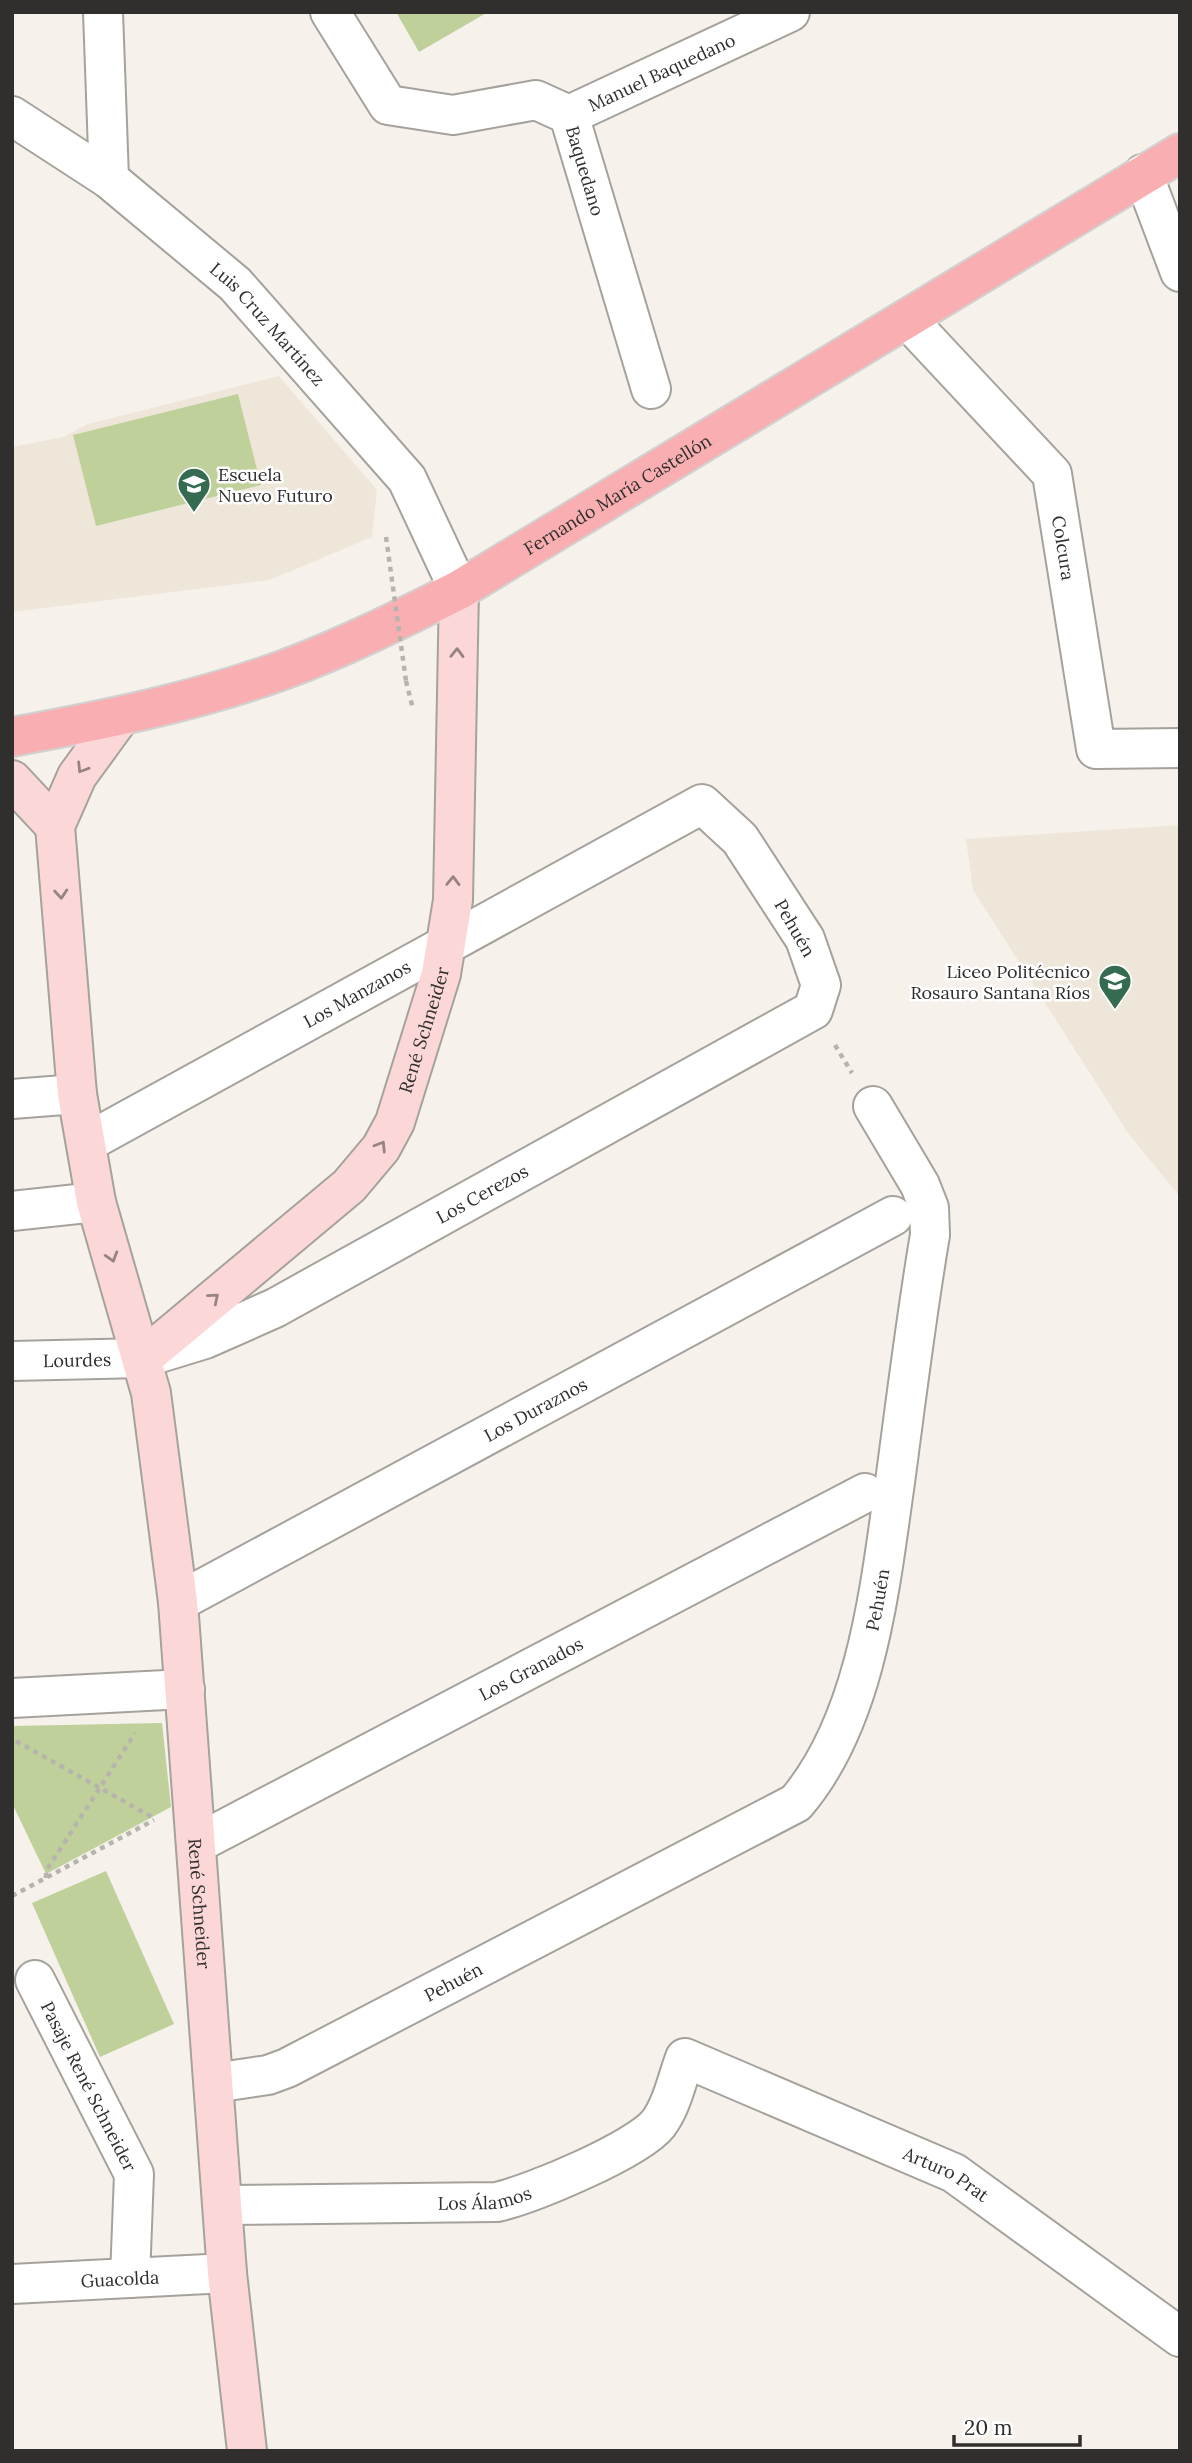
<svg xmlns="http://www.w3.org/2000/svg" width="1192" height="2463" font-family="Lora,serif">
<style>
.built{fill:#eee7d9}
.green{fill:#bfd09b}
.lines{fill:none;stroke-linecap:round;stroke-linejoin:round}
.minor-casing{stroke:#a5a29c;stroke-width:42}
.tertiary-casing{stroke:#a5a29c;stroke-width:42}
.secondary-casing{stroke:#a5a29c;stroke-width:42}
.primary-casing{stroke:#d1d1d1;stroke-width:42}
.path{stroke:#b7b4ae;stroke-width:4.5;stroke-dasharray:5 5;stroke-linecap:butt}
.minor{stroke:#fff;stroke-width:38}
.tertiary{stroke:#fff;stroke-width:38}
.secondary{stroke:#fcd7d8;stroke-width:38}
.primary{stroke:#f9afb2;stroke-width:38}
.path-bridge{stroke:#b7b4ae;stroke-width:4.5;stroke-dasharray:5 5;stroke-linecap:butt}
.oneway{stroke:#968382}
.labels{text-anchor:middle;dominant-baseline:central;stroke-width:5;stroke-linejoin:round;paint-order:stroke}
.street-label{font-size:18px;fill:#302f2d;stroke:#fff}
.poi-label{font-size:18px;fill:#302f2d;stroke:#fff;text-anchor:start}
</style>
<rect width="100%" height="100%" fill="#f6f2eb"/>
<!-- built -->
<g class="built">
<polygon points="279,376 377,490 372,537 270,580 12,612 12,447 63,437 88,424"/>
<polygon points="1180,825 1180,1197 1128,1133 973,890 966,839"/>
</g>
<!-- green -->
<g class="green">
<polygon points="396,12 488,12 419,52"/>
<polygon points="238,394 261,485 96,526 73,435"/>
<polygon points="162,1723 171,1807 46,1874 12,1803 12,1726"/>
<polygon points="106,1871 174,2024 100,2057 32,1903"/>
</g>
<g class="lines">
<defs>
<g id="minor">
<polyline points="103,12 109,179"/>
<path id="s1" d="M330,12L388,105L453,115L536,100L569,115L651,389"/>
<path id="s2" d="M569,115L790,12"/>
<polyline points="1143,174 1180,272"/>
<path id="s3" d="M907,319L1052,474L1096,749L1180,748"/>
<polyline points="12,1099 77,1094"/>
<polyline points="12,1211 96,1202"/>
<path id="s4" d="M12,1361L143,1358L205,1339L275,1308L813,1010L821,985L805,939L740,839L702,804L86,1143"/>
<path id="s5" d="M178,1602L893,1216"/>
<polyline points="12,1698 185,1689"/>
<path id="s6" d="M196,1844L865,1493"/>
<path id="s7" d="M35,1980L134,2174L130,2278"/>
<path id="s8" d="M214,2083L268,2075L287,2068L796,1803C867,1720 880,1587 895,1482C906,1400 916,1317 930,1235L929,1208L920,1185L873,1106"/>
<path id="s9" d="M223,2205L497,2202C532,2194 637,2150 658,2124C672,2106 677,2079 685,2058L954,2173L1180,2337"/>
<path id="s10" d="M12,2284L227,2273"/>
</g>
<g id="tertiary">
<path id="s11" d="M12,116L109,179L235,284L407,479L459,590"/>
</g>
<g id="secondary">
<path id="s12" d="M120,717L77,776L55,826L77,1094L96,1202L151,1393L178,1602L227,2273L247,2451"/>
<polyline points="12,780 55,826"/>
<path id="s13" d="M143,1358L349,1186L381,1148L395,1122L441,974L453,900L459,590"/>
</g>
<g id="primary">
<path id="s14" d="M12,737C104,720 195,702 283,670C343,648 401,619 459,590L1180,153"/>
</g>
</defs>
<!-- minor casing -->
<use href="#minor" class="minor-casing"/>
<!-- tertiary casing -->
<use href="#tertiary" class="tertiary-casing"/>
<!-- secondary casing -->
<use href="#secondary" class="secondary-casing"/>
<!-- primary casing -->
<use href="#primary" class="primary-casing"/>
<!-- path -->
<g class="path">
<polyline points="406,681 413,709"/>
<polyline points="835,1045 852,1073"/>
<polyline points="16,1741 152,1817"/>
<polyline points="46,1878 46,1871 135,1733"/>
<polyline points="12,1896 154,1820"/>
</g>
<!-- minor -->
<use href="#minor" class="minor"/>
<!-- tertiary -->
<use href="#tertiary" class="tertiary"/>
<!-- secondary -->
<use href="#secondary" class="secondary"/>
<!-- primary -->
<use href="#primary" class="primary"/>
<!-- path-bridge -->
<polyline class="path-bridge" points="386,537 406,681"/>
</g>
<!-- one-way arrows -->
<defs><path id="oneway-chevron" d="M-2-3.5L2.5 0L-2 3.5" fill="none" stroke-width="1.6" stroke-linecap="round" stroke-linejoin="round" transform="scale(1.75)"/></defs>
<g class="oneway">
<use href="#oneway-chevron" transform="translate(457 653) rotate(-89)"/>
<use href="#oneway-chevron" transform="translate(82 768) rotate(122)"/>
<use href="#oneway-chevron" transform="translate(453 881) rotate(-89)"/>
<use href="#oneway-chevron" transform="translate(61 894) rotate(85)"/>
<use href="#oneway-chevron" transform="translate(381 1146) rotate(-58)"/>
<use href="#oneway-chevron" transform="translate(112 1257) rotate(73)"/>
<use href="#oneway-chevron" transform="translate(214 1298) rotate(-40)"/>
</g>
<!-- icons -->
<defs>
<symbol id="school-pin" viewBox="-11 -11 22 30"><path d="M0 17L-7.5 6A9.5 9.5 0 1 1 7.5 6Z" fill="#346b51" stroke="#fff"/><path d="M0-5L7-2L0 1L-7-2ZM-4 1L0 2.5L4 1V4Q0 6-4 4Z" fill="#fff"/></symbol>
</defs>
<g fill-rule="evenodd">
<use href="#school-pin" x="175" y="465" width="38" height="52"/>
<use href="#school-pin" x="1096" y="962" width="38" height="52"/>
</g>
<g class="labels">
<!-- street labels -->
<g class="street-label">
<text stroke="none"><textPath href="#s2" startOffset="102">Manuel Baquedano</textPath></text>
<text stroke="none"><textPath href="#s1" startOffset="354">Baquedano</textPath></text>
<text stroke="none"><textPath href="#s11" startOffset="331">Luis Cruz Martínez</textPath></text>
<text stroke="none"><textPath href="#s14" startOffset="658">Fernando María Castellón</textPath></text>
<text stroke="none"><textPath href="#s3" startOffset="287">Colcura</textPath></text>
<text transform="translate(795 928) rotate(60)">Pehuén</text>
<text transform="translate(357 994) rotate(-29)">Los Manzanos</text>
<text stroke="none"><textPath href="#s13" startOffset="444">René Schneider</textPath></text>
<text stroke="none"><textPath href="#s4" startOffset="509">Los Cerezos</textPath></text>
<text stroke="none"><textPath href="#s4" startOffset="65">Lourdes</textPath></text>
<text stroke="none"><textPath href="#s5" startOffset="406">Los Duraznos</textPath></text>
<text stroke="none"><textPath href="#s8" startOffset="870">Pehuén</textPath></text>
<text stroke="none"><textPath href="#s6" startOffset="378">Los Granados</textPath></text>
<text stroke="none"><textPath href="#s12" startOffset="1218">René Schneider</textPath></text>
<text stroke="none"><textPath href="#s8" startOffset="262">Pehuén</textPath></text>
<text stroke="none"><textPath href="#s7" startOffset="119">Pasaje René Schneider</textPath></text>
<text stroke="none"><textPath href="#s9" startOffset="812">Arturo Prat</textPath></text>
<text stroke="none"><textPath href="#s9" startOffset="262">Los Álamos</textPath></text>
<text stroke="none"><textPath href="#s10" startOffset="108">Guacolda</textPath></text>
</g>
<!-- poi labels -->
<g class="poi-label">
<text x="218" y="474">Escuela<tspan x="218" dy="21">Nuevo Futuro</tspan></text>
<text x="1090" y="971" text-anchor="end">Liceo Politécnico<tspan x="1090" dy="21">Rosauro Santana Ríos</tspan></text>
</g>
</g>
<!-- border -->
<rect width="1192" height="2463" fill="none" stroke="#302f2d" stroke-width="28"/>
<!-- scale -->
<path d="M954 2435v10h126v-10" fill="none" stroke="#302f2d" stroke-width="3.5"/>
<text x="964" y="2435" font-size="21" fill="#302f2d" stroke="#ffffff" stroke-width="5" paint-order="stroke">20 m</text>
</svg>
